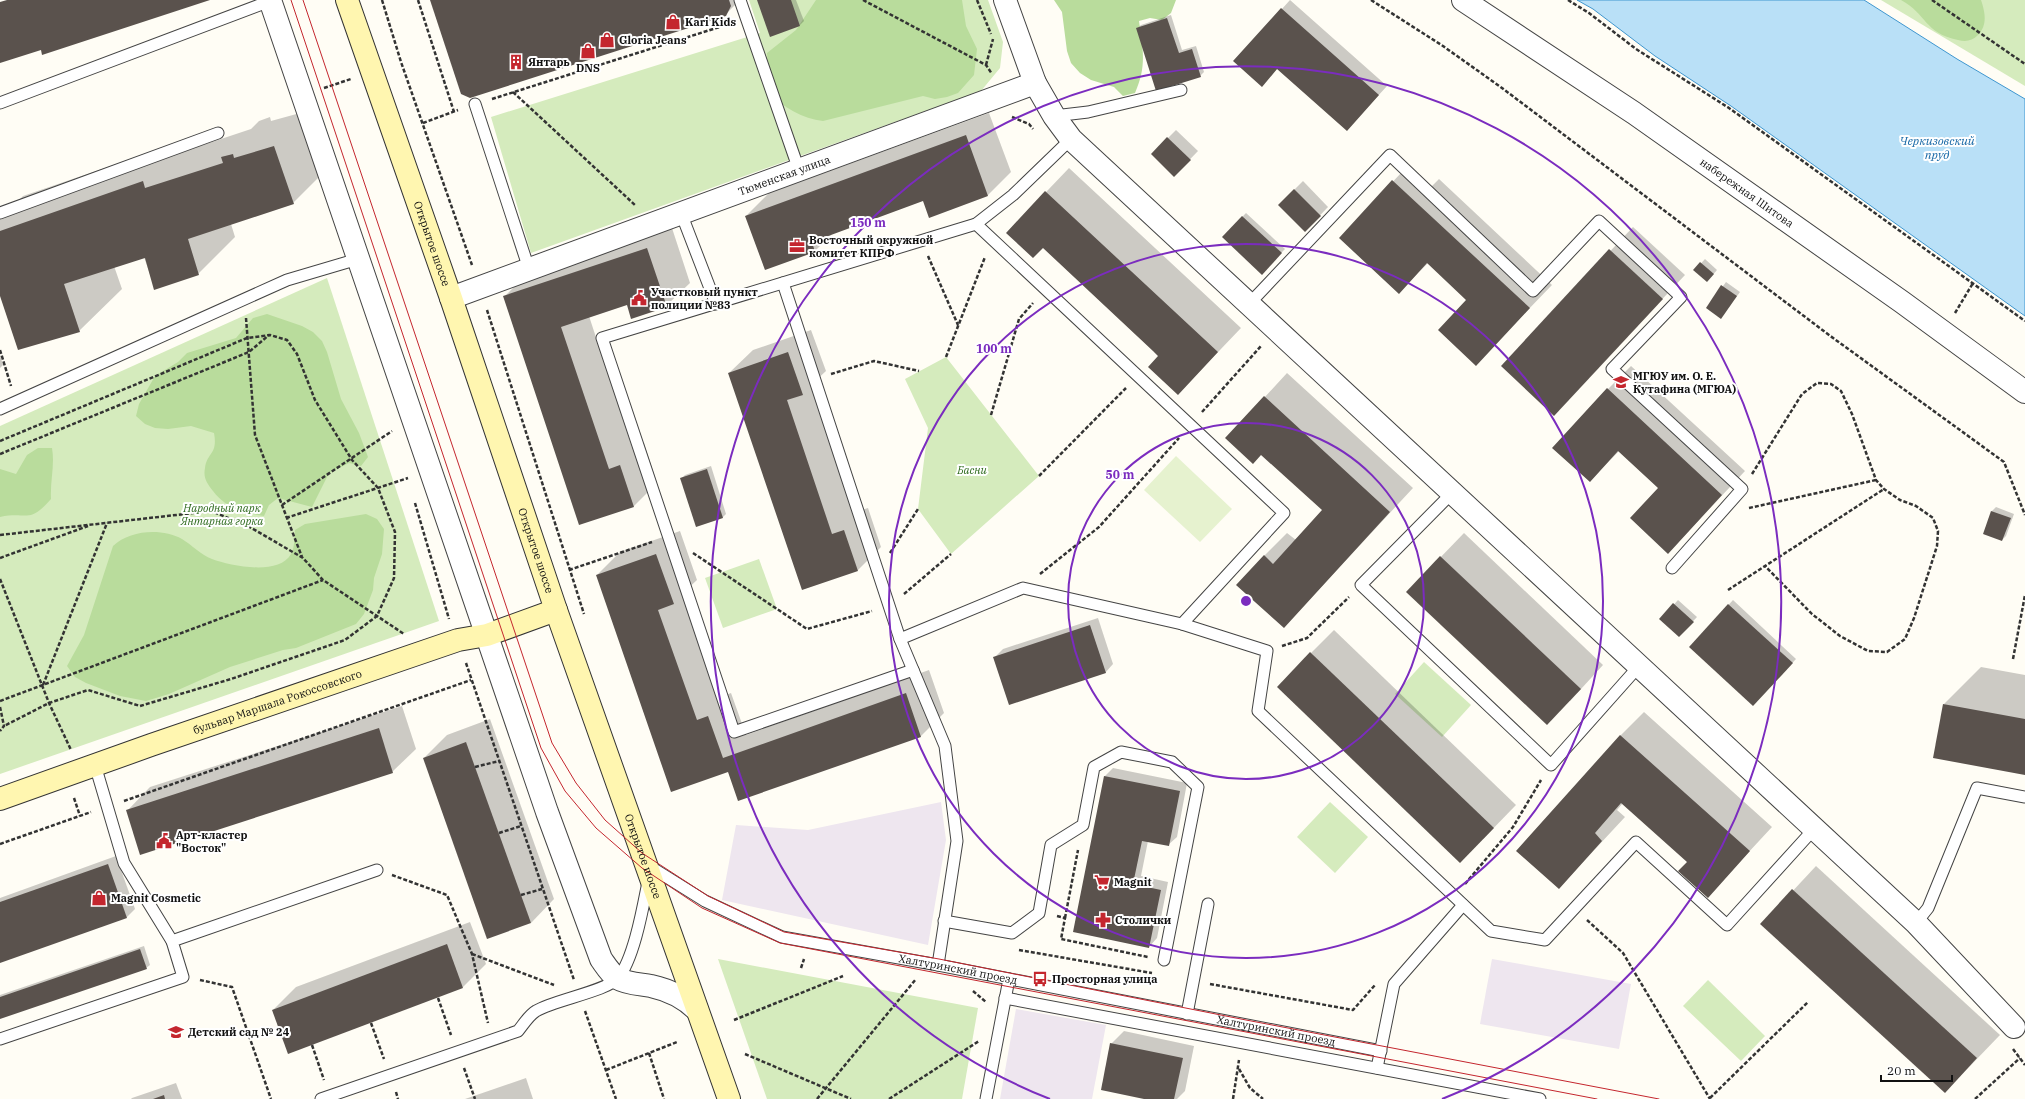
<svg xmlns="http://www.w3.org/2000/svg" width="2025" height="1099" font-family="'IBM Plex Serif',serif">
<style>
.industrial{fill:#eee6ef}
.green{fill:#d5ebbd}
.forest{fill:#b9dc9c}
.pitch{fill:#e6f2cf}
.water{fill:#b9e0f7;stroke:#3f96cf}
.shadow{fill:#0003}
.building{fill:#5a524d}
.lines{fill:none;stroke-linecap:round;stroke-linejoin:round}
.lane-casing{stroke:#444;stroke-width:13}
.street-casing{stroke:#444;stroke-width:24}
.secondary-casing{stroke:#333;stroke-width:24}
.path{stroke:#333;stroke-width:2.5;stroke-dasharray:4 2;stroke-linecap:butt}
.lane{stroke:#fff;stroke-width:11}
.street{stroke:#fff;stroke-width:22}
.secondary{stroke:#fff6b0;stroke-width:22}
.tram{stroke:#c4262e;stroke-width:1}
.ring{fill:none;stroke:#7b2cbf;stroke-width:2}
.labels{text-anchor:middle;dominant-baseline:central;stroke-width:4;stroke-linejoin:round;paint-order:stroke}
.poi-label{font-size:11px;font-weight:bold;fill:#111;stroke:#fff;text-anchor:start}
.street-label{font-size:11px;fill:#111;stroke:#fff}
.park-label{font-size:11px;font-style:italic;fill:#2f6b1f;stroke:#fff}
.water-label{font-size:12px;font-style:italic;fill:#1768a6;stroke:#fff}
.centre{fill:#7b2cbf;stroke:#fff;stroke-width:2}
.ring-label{font-size:12px;text-anchor:middle;font-weight:bold;fill:#7b2cbf;stroke:#fff;stroke-width:4;stroke-linejoin:round;paint-order:stroke}
</style>
<rect width="100%" height="100%" fill="#fffdf5"/>
<!-- industrial -->
<g class="industrial">
<polygon points="941,802 946,840 928,945 722,900 736,825 808,830"/>
<polygon points="1492,959 1631,984 1619,1049 1480,1024"/>
<polygon points="1016,1009 1106,1025 1092,1099 1000,1099"/>
</g>
<!-- green -->
<g class="green">
<polygon points="749,0 988,0 1003,42 1000,68 981,91 531,253 491,117 760,33"/>
<polygon points="1881,0 2025,0 2025,86"/>
<polygon points="327,278 439,621 0,774 0,426"/>
<polygon points="946,357 1039,476 951,554 918,509 928,428 905,379"/>
<polygon points="759,559 777,609 723,628 705,578"/>
<polygon points="1424,662 1471,705 1442,737 1395,694"/>
<polygon points="1330,802 1368,837 1335,873 1297,837"/>
<polygon points="718,959 978,1008 962,1099 767,1099"/>
<polygon points="1708,980 1765,1036 1741,1061 1683,1006"/>
</g>
<!-- forest -->
<g class="forest">
<path d="M816,0H962L966,26L977,49L974,75L958,93L947,97L935,99L923,96L823,121C803,119 783,107 769,93L767,53L796,30Z"/>
<path d="M1054,0H1176L1171,13L1162,20L1150,18L1139,21C1143,50 1147,66 1135,93L1123,96L1114,87L1091,80L1080,73L1071,63L1067,51L1062,12Z"/>
<path d="M1901,0H1981C1985,12 1988,25 1978,35C1972,41 1966,42 1958,40C1924,33 1927,14 1901,0Z"/>
<path d="M267,314L302,326L313,332L322,341L327,352L341,399L359,433L368,457L361,466L349,463L329,473L312,507L278,498L269,505L264,516C244,513 226,508 213,491C207,483 203,478 205,468C207,452 218,455 214,433L191,426L168,429L155,428L145,424L136,416L139,404L155,376L178,362L187,353L236,338L253,318Z"/>
<path d="M38,448H52C55,465 50,481 51,499C28,525 28,511 0,517V469L16,474L27,455Z"/>
<path d="M366,514L377,519L384,529L382,554L374,578L373,590L364,614L356,624L296,648L283,650L230,667L169,694L146,701L120,696L86,683L75,677L67,666L84,635L113,546C130,530 162,528 182,539C192,545 201,555 212,559C231,566 279,576 291,554C295,548 294,537 295,530L305,524Z"/>
</g>
<!-- pitch -->
<polygon class="pitch" points="1176,456 1232,509 1200,542 1144,490"/>
<!-- water -->
<polygon class="water" points="1577,0 1864,0 1957,59 2025,99 2025,316 1731,106 1655,56 1593,9"/>
<!-- shadow -->
<g class="shadow">
<polygon points="431,0 740,0 725,15"/>
<polygon points="758,0 796,0 804,21 800,25 771,35"/>
<polygon points="1290,0 1387,86 1347,130 1278,68 1270,77 1235,61"/>
<polygon points="1171,15 1182,50 1196,46 1204,72 1200,76 1137,29 1141,25"/>
<polygon points="311,110 330,166 293,203 231,224 235,237 198,274 155,289 144,257 114,266 122,289 79,331 0,293 0,219 23,196 163,148 182,152 251,129 259,121 270,117 271,121"/>
<polygon points="989,113 1011,172 988,195 930,216 924,200 833,233 815,251 765,269 746,216 769,193"/>
<polygon points="1176,130 1198,151 1174,176 1152,154"/>
<polygon points="1069,168 1241,328 1178,394 1159,356 1043,247 1007,233"/>
<polygon points="1401,173 1424,194 1439,179 1552,285 1476,364 1468,300 1428,263 1399,292 1340,238"/>
<polygon points="1303,181 1328,207 1305,231 1279,205"/>
<polygon points="1246,213 1285,249 1262,273 1223,237"/>
<polygon points="671,225 690,283 666,306 627,304 589,316 632,447 644,443 657,483 634,506 580,524 505,296 528,273"/>
<polygon points="1633,227 1685,275 1554,414 1502,366"/>
<polygon points="1705,259 1717,270 1711,277 1695,270"/>
<polygon points="1726,282 1740,292 1721,318 1707,308"/>
<polygon points="811,330 826,371 812,384 855,512 868,508 881,547 858,570 803,589 729,373 753,350"/>
<polygon points="0,355 3,365 0,368"/>
<polygon points="1631,366 1745,471 1668,553 1659,488 1619,451 1590,481 1608,389"/>
<polygon points="1287,373 1413,488 1284,627 1264,556 1287,533 1296,540 1323,510 1262,454 1227,438"/>
<polygon points="711,466 726,514 722,518 681,479 685,475"/>
<polygon points="1996,507 2014,514 2006,536 2002,540 1984,533 1992,511"/>
<polygon points="680,531 697,580 683,593 720,697 731,693 746,735 929,670 944,713 921,736 728,770 597,575 620,552"/>
<polygon points="1464,533 1603,665 1570,701 1407,592"/>
<polygon points="1678,600 1697,617 1679,636 1661,619"/>
<polygon points="1733,600 1796,659 1757,701 1690,647"/>
<polygon points="1098,618 1113,664 1105,673 994,658 1003,649"/>
<polygon points="1334,630 1516,805 1483,839 1311,653"/>
<polygon points="1981,667 2025,675 2025,774 1944,704"/>
<polygon points="402,706 416,749 392,772 127,811 150,787"/>
<polygon points="1644,712 1772,827 1708,896 1688,862 1623,803 1617,810 1625,817 1559,888 1518,850 1621,735"/>
<polygon points="490,719 554,899 531,923 424,758 447,735"/>
<polygon points="1113,768 1187,783 1177,837 1168,845 1148,841 1141,876 1168,882 1157,938 1149,947 1105,776"/>
<polygon points="116,856 135,909 127,917 0,962 0,898"/>
<polygon points="1816,866 2000,1035 1945,1092 1762,924"/>
<polygon points="470,922 486,964 463,987 273,1010 296,987"/>
<polygon points="144,946 150,965 146,968 0,1018 0,995"/>
<polygon points="1124,1031 1194,1046 1185,1091 1177,1099 1149,1099 1111,1044"/>
<polygon points="526,1078 533,1099 465,1099"/>
<polygon points="176,1083 182,1099 131,1099 132,1098"/>
</g>
<!-- building -->
<g class="building">
<polygon points="7,0 210,0 42,55 41,50 0,63 0,2"/>
<polygon points="430,0 729,0 731,6 726,16 470,98 461,94"/>
<polygon points="757,0 791,0 800,26 770,37"/>
<polygon points="1281,8 1379,95 1347,131 1277,69 1262,87 1233,61"/>
<polygon points="1167,18 1179,53 1192,49 1201,77 1156,91 1136,28"/>
<polygon points="966,135 988,196 929,218 923,201 812,242 815,252 765,270 745,216"/>
<polygon points="1167,137 1191,160 1174,177 1151,154"/>
<polygon points="274,146 294,204 188,239 199,275 154,290 145,258 64,284 80,332 18,350 0,296 0,231 143,181 145,188 223,163 221,157 233,154 234,158"/>
<polygon points="1392,180 1530,308 1476,366 1438,330 1466,300 1427,263 1399,294 1339,238"/>
<polygon points="1294,189 1321,216 1305,232 1278,205"/>
<polygon points="1045,191 1218,352 1178,395 1148,367 1158,356 1153,351 1043,248 1033,258 1006,233"/>
<polygon points="1242,216 1282,253 1262,275 1222,237"/>
<polygon points="647,248 667,307 631,319 627,305 561,327 609,469 620,465 634,507 579,525 503,296"/>
<polygon points="1609,249 1663,299 1554,416 1501,366"/>
<polygon points="1700,262 1714,274 1707,282 1693,270"/>
<polygon points="1721,285 1737,296 1721,319 1706,308"/>
<polygon points="788,352 803,395 787,400 832,534 844,530 858,571 802,590 728,373"/>
<polygon points="1607,388 1722,495 1668,554 1630,518 1658,488 1618,451 1590,482 1552,448"/>
<polygon points="1264,396 1390,512 1284,628 1236,585 1264,555 1273,564 1322,510 1261,455 1253,464 1225,438"/>
<polygon points="707,469 723,518 696,527 680,478"/>
<polygon points="1991,511 2011,518 2002,541 1983,534"/>
<polygon points="656,554 674,604 658,610 697,720 708,716 723,758 906,693 921,737 738,801 728,772 671,792 596,575"/>
<polygon points="1440,556 1581,689 1547,725 1406,592"/>
<polygon points="1673,603 1694,622 1679,637 1659,619"/>
<polygon points="1728,604 1793,663 1753,706 1689,647"/>
<polygon points="1090,625 1106,673 1009,705 993,657"/>
<polygon points="1310,652 1494,828 1460,863 1277,687"/>
<polygon points="1943,704 2025,719 2025,775 1933,758"/>
<polygon points="379,728 393,773 140,855 126,810"/>
<polygon points="1620,735 1750,851 1708,898 1678,871 1687,862 1621,803 1595,833 1602,841 1559,889 1516,851"/>
<polygon points="466,742 531,923 487,939 423,758"/>
<polygon points="1104,776 1180,791 1169,846 1142,841 1133,884 1161,890 1149,948 1073,932"/>
<polygon points="108,864 127,918 0,963 0,902"/>
<polygon points="1792,889 1977,1058 1945,1093 1760,924"/>
<polygon points="447,944 463,988 288,1054 272,1010"/>
<polygon points="140,949 147,969 0,1019 0,997"/>
<polygon points="1110,1043 1183,1058 1174,1099 1144,1099 1101,1090"/>
<polygon points="164,1095 165,1099 153,1099"/>
</g>
<g class="lines">
<defs>
<g id="lane">
<polyline points="740,0 799,170"/>
<polyline points="0,103 270,1"/>
<polyline points="475,104 529,269"/>
<polyline points="1054,116 1088,112 1181,90"/>
<polyline points="0,213 218,133"/>
<polyline points="681,213 716,304"/>
<polyline points="976,224 1284,513 1182,624 1267,651 1258,711 1491,931 1545,940 1636,842 1727,925 1814,829"/>
<polyline points="783,283 900,639 945,746 957,841 938,965"/>
<polyline points="1249,304 1390,155 1533,291 1599,221 1681,297 1612,369 1742,489 1672,568"/>
<polyline points="0,409 287,280 358,259"/>
<polyline points="1452,493 1361,585 1551,765 1639,666"/>
<polyline points="900,639 1023,588 1182,624"/>
<polyline points="913,670 734,732 602,338 976,224 1013,195 1071,139"/>
<polyline points="95,765 124,863 172,941"/>
<path id="s1" d="M649,866L705,901L782,937L938,965L1381,1051"/>
<polyline points="944,921 1012,933 1039,913 1051,845 1083,825 1094,767 1121,752 1172,762 1198,787 1164,960"/>
<polyline points="1916,923 1928,908 1977,788 2025,797"/>
<polyline points="1005,998 1540,1099"/>
<polyline points="1187,1014 1208,904"/>
<polyline points="0,1039 183,977 172,941 377,870"/>
<polyline points="1377,1068 1394,984 1463,905"/>
<path d="M321,1099L518,1031C523,1025 529,1015 536,1011C554,1000 607,991 618,978C634,959 643,907 648,882"/>
<polyline points="986,1099 1009,979"/>
</g>
<g id="street">
<path d="M270,0L547,812L601,959C606,966 610,973 617,978C627,984 640,984 651,986C669,990 684,997 697,1010"/>
<polyline points="1005,0 1035,83 1054,116 1071,139 1916,923 2014,1027"/>
<path id="s2" d="M1463,0L1634,113L1902,302L2025,392"/>
<path id="s3" d="M451,298L1035,83"/>
</g>
<g id="secondary">
<path id="s4" d="M347,0L451,298L556,610L729,1099"/>
<path id="s5" d="M0,799L151,745L458,640L487,635L556,610"/>
</g>
</defs>
<!-- lane casing -->
<use href="#lane" class="lane-casing"/>
<!-- street casing -->
<use href="#street" class="street-casing"/>
<!-- secondary casing -->
<use href="#secondary" class="secondary-casing"/>
<!-- path -->
<g class="path">
<polyline points="382,0 401,62 472,265"/>
<polyline points="418,0 454,112"/>
<polyline points="863,0 986,65 992,74"/>
<polyline points="977,0 991,34"/>
<polyline points="1371,0 1443,46 1502,88 1829,335 2004,462 2025,515"/>
<polyline points="1568,0 1589,13 1636,49 1729,108 2025,321"/>
<polyline points="1932,0 2025,64"/>
<polyline points="986,65 993,39"/>
<polyline points="324,88 351,79"/>
<polyline points="513,92 635,205"/>
<polyline points="492,99 729,24"/>
<polyline points="1012,117 1029,124 1033,129"/>
<polyline points="423,123 458,110"/>
<polyline points="928,256 958,325"/>
<polyline points="487,310 584,614"/>
<polyline points="1955,313 1973,283"/>
<polyline points="246,318 255,435 302,557"/>
<polyline points="0,350 11,386"/>
<polyline points="946,357 985,257"/>
<polyline points="831,374 874,361 919,371"/>
<polyline points="1202,412 1261,346"/>
<polyline points="991,415 1019,319 1033,303"/>
<polyline points="0,441 247,338 270,335 287,340 297,354 315,400 352,460 378,488 395,532 394,578 377,616 345,640 231,679 140,706 88,690 49,703 4,726"/>
<polyline points="0,454 249,352 269,335"/>
<polyline points="1752,474 1802,394 1817,383 1831,384 1841,391 1852,414 1876,480 1884,489 1900,500 1916,506 1933,518 1938,531 1937,546 1914,618 1905,639 1887,652 1868,651 1840,636 1812,614 1765,566"/>
<polyline points="1039,476 1126,388"/>
<polyline points="415,503 449,619"/>
<polyline points="282,505 392,431"/>
<polyline points="1749,508 1876,480"/>
<polyline points="286,518 408,478"/>
<polyline points="0,535 211,511 248,526 303,558 323,580 404,634"/>
<polyline points="693,553 807,629 872,611"/>
<polyline points="890,553 918,509"/>
<polyline points="0,558 88,526"/>
<polyline points="569,570 652,542"/>
<polyline points="1040,574 1099,527 1179,438"/>
<polyline points="0,579 49,703 71,750"/>
<polyline points="1728,590 1884,489"/>
<polyline points="904,594 951,554"/>
<polyline points="1282,646 1307,638 1349,597"/>
<polyline points="2013,659 2025,595"/>
<polyline points="466,663 574,980"/>
<polyline points="43,685 107,523"/>
<polyline points="0,701 323,580"/>
<polyline points="0,707 4,726 0,731"/>
<polyline points="475,767 499,761"/>
<polyline points="74,798 80,816"/>
<polyline points="124,801 471,680"/>
<polyline points="499,833 521,826"/>
<polyline points="0,844 91,812"/>
<polyline points="392,875 447,895 472,954 488,1023"/>
<polyline points="1465,884 1513,827 1541,780"/>
<polyline points="521,895 542,889"/>
<polyline points="1057,916 1065,918 1061,939 1148,957"/>
<polyline points="1065,918 1078,850"/>
<polyline points="1587,920 1623,953 1710,1099"/>
<polyline points="1019,950 1152,973"/>
<polyline points="472,954 554,985"/>
<polyline points="801,968 804,959"/>
<polyline points="200,980 232,987 271,1099"/>
<polyline points="1210,984 1353,1010 1375,985"/>
<polyline points="973,991 986,1002"/>
<polyline points="438,998 451,1035"/>
<polyline points="585,1011 616,1099"/>
<polyline points="734,1020 843,976"/>
<polyline points="371,1023 384,1059"/>
<polyline points="312,1045 324,1080"/>
<polyline points="2013,1049 2025,1065"/>
<polyline points="649,1053 664,1099"/>
<polyline points="745,1054 851,1099"/>
<polyline points="464,1068 475,1099"/>
<polyline points="1239,1069 1250,1088 1263,1099"/>
<polyline points="606,1070 677,1042"/>
<polyline points="396,1092 398,1099"/>
<polyline points="1710,1098 1808,1002"/>
<polyline points="817,1099 916,979"/>
<polyline points="889,1099 979,1041"/>
<polyline points="1233,1099 1239,1060"/>
<polyline points="1975,1099 2020,1058"/>
</g>
<!-- lane -->
<use href="#lane" class="lane"/>
<!-- street -->
<use href="#street" class="street"/>
<!-- secondary -->
<use href="#secondary" class="secondary"/>
<!-- tram -->
<g class="tram">
<polyline points="291,0 541,748 565,791 596,828 642,868 702,908 780,943 1597,1099"/>
<polyline points="303,0 552,743 576,783 605,820 642,853 708,896 784,932 939,959 1246,1020 1659,1099"/>
</g>
</g>
<!-- distance rings -->
<g class="ring">
<circle cx="1246" cy="601" r="178"/>
<circle cx="1246" cy="601" r="357"/>
<path d="M1050 1099A535 535 0 1 1 1442 1099"/>
</g>
<!-- icons -->
<defs>
<symbol id="shop-bare" viewBox="-9 -9 18 18"><path d="M-5-2.5h2.3a2.7 3.5 0 0 1 5.4 0H5L5.5 6h-11ZM-1.5-2.5h3a1.5 2.3 0 0 0-3 0Z" fill="#c4262e" stroke="#fff" stroke-width="2.5" paint-order="stroke"/></symbol>
<symbol id="building-bare" viewBox="-9 -9 18 18"><path d="M-4-6H4V6H1V3H-1V6H-4ZM-2.5-4.3h1.7v1.8h-1.7ZM.8-4.3h1.7v1.8H.8ZM-2.5-1h1.7V.8h-1.7ZM.8-1h1.7V.8H.8Z" fill="#c4262e" stroke="#fff" stroke-width="2.5" paint-order="stroke"/></symbol>
<symbol id="office-bare" viewBox="-9 -9 18 18"><path d="M-6-3h4V-5.5h4V-3h4V5H-6ZM-1-4.5V-3h2v-1.5ZM-6 0V1H6V0Z" fill="#c4262e" stroke="#fff" stroke-width="2.5" paint-order="stroke"/></symbol>
<symbol id="civic-bare" viewBox="-9 -9 18 18"><path d="M-.6-6.5H3V-4.5H.6V-3L4-1V1h2V6H-6V1h2V-1L-.6-3ZM-1.2 2.5V6h2.4V2.5Z" fill="#c4262e" stroke="#fff" stroke-width="2.5" paint-order="stroke"/></symbol>
<symbol id="university-bare" viewBox="-9 -9 18 18"><path d="M0-5L7-2L0 1L-7-2ZM-4 1L0 2.5L4 1V4Q0 6-4 4Z" fill="#c4262e" stroke="#fff" stroke-width="2.5" paint-order="stroke"/></symbol>
<symbol id="supermarket-bare" viewBox="-9 -9 18 18"><path d="M-6-5.5h2.5l.6 2H6L4.5 2H-2.5L-4.4-4H-6ZM-1.5 3.2a1.3 1.3 0 1 0 .1 0ZM3 3.2a1.3 1.3 0 1 0 .1 0Z" fill="#c4262e" stroke="#fff" stroke-width="2.5" paint-order="stroke"/></symbol>
<symbol id="pharmacy-bare" viewBox="-9 -9 18 18"><path d="M-2-6h4v4h4v4h-4v4h-4v-4h-4v-4h4Z" fill="#c4262e" stroke="#fff" stroke-width="2.5" paint-order="stroke"/></symbol>
<symbol id="bus-bare" viewBox="-9 -9 18 18"><path d="M-5-6H5V4H4V6H2V4H-2V6H-4V4H-5ZM-3.5-4V0h7V-4ZM-3.5 1.2v1.5H-2V1.2ZM2 1.2v1.5H3.5V1.2Z" fill="#c4262e" stroke="#fff" stroke-width="2.5" paint-order="stroke"/></symbol>
<symbol id="school-bare" viewBox="-9 -9 18 18"><path d="M0-5L7-2L0 1L-7-2ZM-4 1L0 2.5L4 1V4Q0 6-4 4Z" fill="#c4262e" stroke="#fff" stroke-width="2.5" paint-order="stroke"/></symbol>
</defs>
<g fill-rule="evenodd">
<use href="#shop-bare" x="662" y="11" width="22" height="22"/>
<use href="#shop-bare" x="596" y="29" width="22" height="22"/>
<use href="#shop-bare" x="577" y="40" width="22" height="22"/>
<use href="#building-bare" x="505" y="51" width="22" height="22"/>
<use href="#office-bare" x="786" y="235" width="22" height="22"/>
<use href="#civic-bare" x="628" y="287" width="22" height="22"/>
<use href="#university-bare" x="1610" y="371" width="22" height="22"/>
<use href="#civic-bare" x="153" y="830" width="22" height="22"/>
<use href="#supermarket-bare" x="1091" y="871" width="22" height="22"/>
<use href="#shop-bare" x="88" y="887" width="22" height="22"/>
<use href="#pharmacy-bare" x="1092" y="909" width="22" height="22"/>
<use href="#bus-bare" x="1029" y="968" width="22" height="22"/>
<use href="#school-bare" x="165" y="1021" width="22" height="22"/>
</g>
<g class="labels">
<!-- poi labels -->
<g class="poi-label">
<text x="685" y="22">Kari Kids</text>
<text x="619" y="40">Gloria Jeans</text>
<text x="528" y="62">Янтарь</text>
<text x="588" y="68" text-anchor="middle">DNS</text>
<text x="809" y="240">Восточный окружной<tspan x="809" dy="13">комитет КПРФ</tspan></text>
<text x="651" y="292">Участковый пункт<tspan x="651" dy="13">полиции №83</tspan></text>
<text x="1633" y="376">МГЮУ им. О. Е.<tspan x="1633" dy="13">Кутафина (МГЮА)</tspan></text>
<text x="176" y="835">Арт-кластер<tspan x="176" dy="13">"Восток"</tspan></text>
<text x="1114" y="882">Magnit</text>
<text x="111" y="898">Magnit Cosmetic</text>
<text x="1115" y="920">Столички</text>
<text x="1052" y="979">Просторная улица</text>
<text x="188" y="1032">Детский сад № 24</text>
</g>
<!-- street labels -->
<g class="street-label">
<text stroke="none"><textPath href="#s3" startOffset="355">Тюменская улица</textPath></text>
<text stroke="none"><textPath href="#s2" startOffset="343">набережная Шитова</textPath></text>
<text stroke="none"><textPath href="#s4" startOffset="258">Открытое шоссе</textPath></text>
<text stroke="none"><textPath href="#s4" startOffset="582">Открытое шоссе</textPath></text>
<text stroke="none"><textPath href="#s5" startOffset="294">бульвар Маршала Рокоссовского</textPath></text>
<text stroke="none"><textPath href="#s4" startOffset="906">Открытое шоссе</textPath></text>
<text stroke="none"><textPath href="#s1" startOffset="330">Халтуринский проезд</textPath></text>
<text stroke="none"><textPath href="#s1" startOffset="654">Халтуринский проезд</textPath></text>
</g>
<!-- park labels -->
<g class="park-label">
<text x="972" y="470">Басни</text>
<text x="222" y="508">Народный парк<tspan x="222" dy="13">Янтарная горка</tspan></text>
</g>
<!-- water labels -->
<g class="water-label">
<text x="1937" y="140">Черкизовский<tspan x="1937" dy="14">пруд</tspan></text>
</g>
</g>
<circle cx="1246" cy="601" r="6" class="centre"/>
<g class="ring-label">
<text x="868" y="227">150 m</text>
<text x="994" y="353">100 m</text>
<text x="1120" y="479">50 m</text>
</g>
<!-- scale -->
<path d="M1881 1075v6h71v-6" fill="none" stroke="#111111" stroke-width="2"/>
<text x="1887" y="1075" font-size="12" fill="#111111" stroke="#ffffff" stroke-width="3" paint-order="stroke">20 m</text>
</svg>
